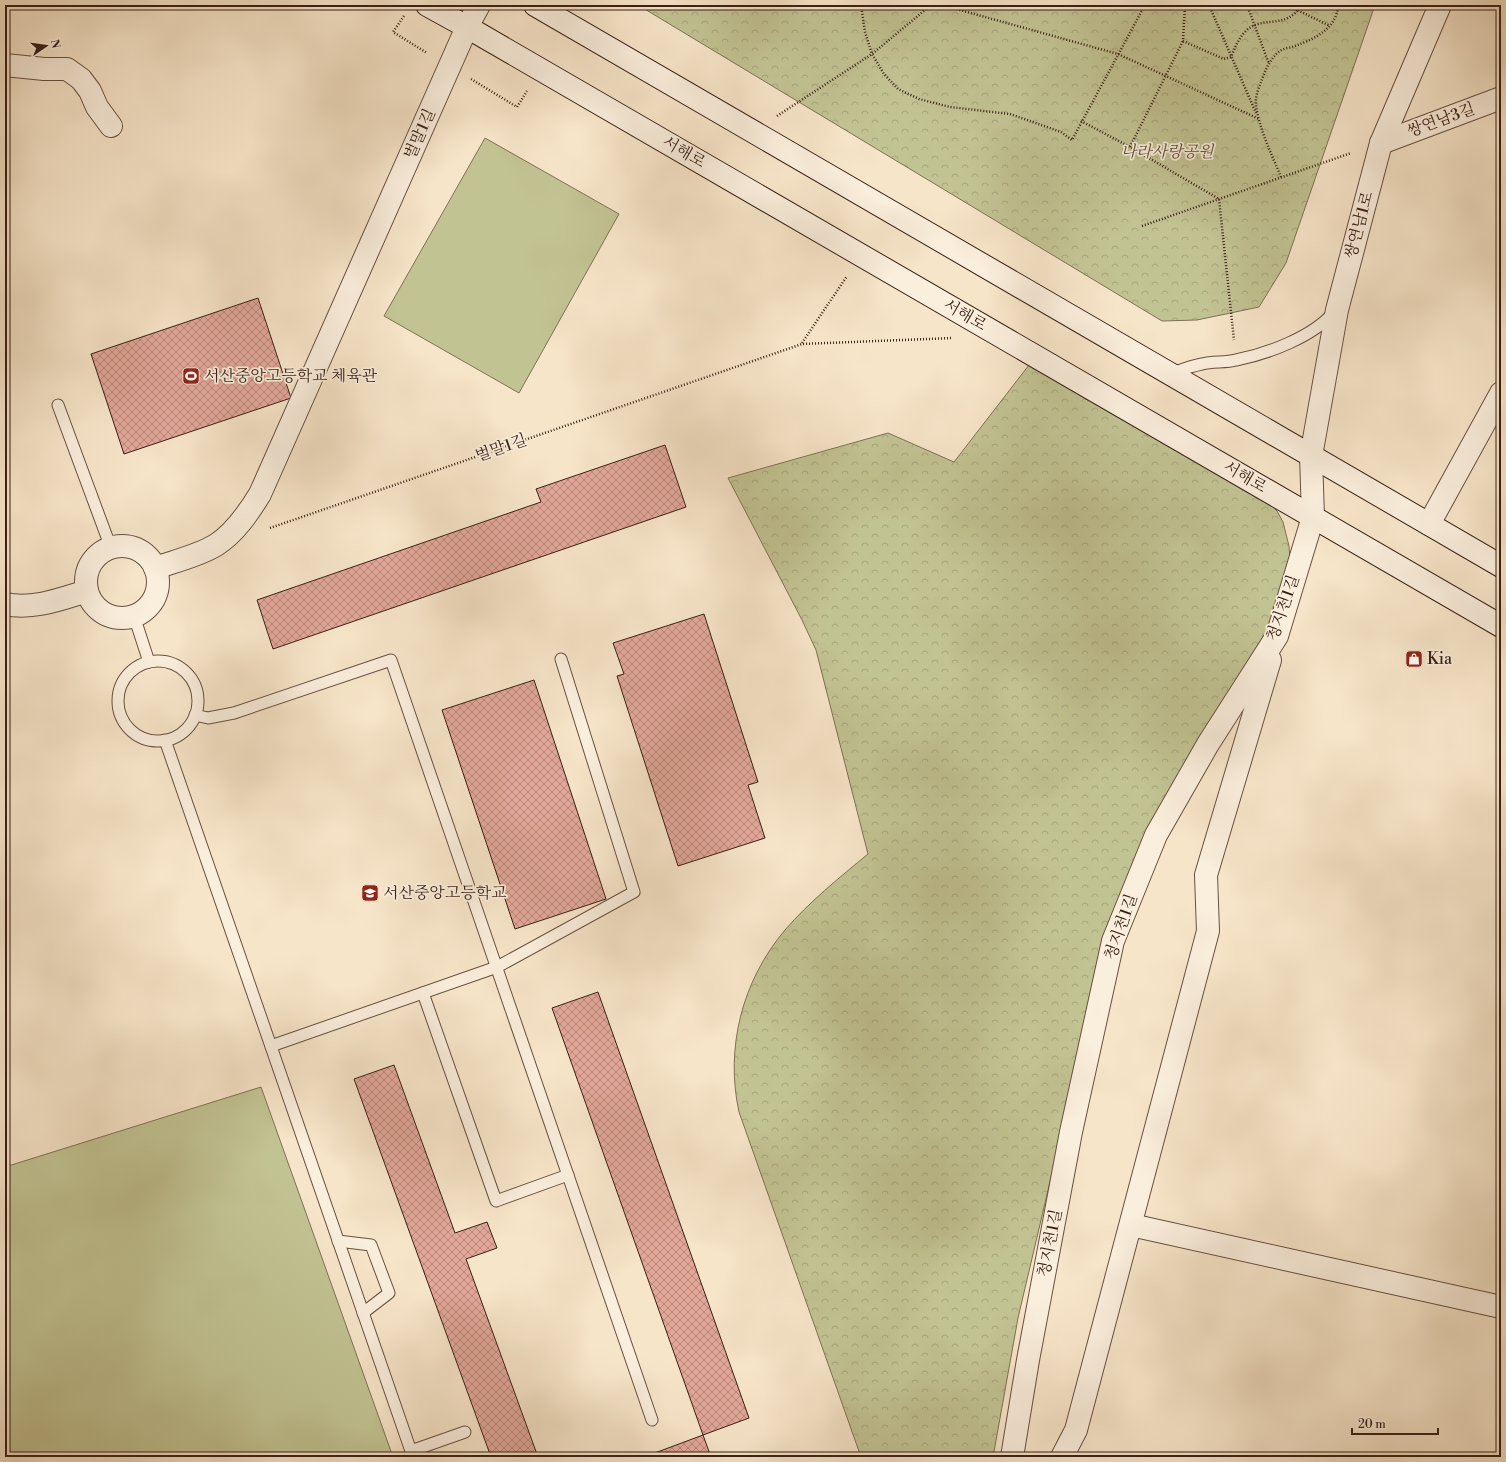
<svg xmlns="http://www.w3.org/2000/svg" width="1506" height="1462" font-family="'Libre Bodoni','Noto Serif KR',serif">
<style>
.grass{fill:#c2c393;stroke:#7e7154}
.park{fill:url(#park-crowns);stroke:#7e7154}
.building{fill:url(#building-cross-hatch);stroke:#391f15}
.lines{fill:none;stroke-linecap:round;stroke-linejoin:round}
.service-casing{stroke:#685042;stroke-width:13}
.minor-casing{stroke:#685042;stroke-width:24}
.tertiary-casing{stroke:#685042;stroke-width:24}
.secondary-casing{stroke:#391f15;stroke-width:24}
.path{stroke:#391f15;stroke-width:2.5;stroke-dasharray:1 2;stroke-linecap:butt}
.service{stroke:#faeedc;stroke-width:11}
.minor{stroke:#faeedc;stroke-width:22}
.tertiary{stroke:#faeedc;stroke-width:22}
.secondary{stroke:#faeedc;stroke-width:22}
.labels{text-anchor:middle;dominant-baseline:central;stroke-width:3.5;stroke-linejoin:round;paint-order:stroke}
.street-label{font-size:16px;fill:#391f15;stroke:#faeedc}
.park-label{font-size:16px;font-style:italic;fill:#62503b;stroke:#faeedc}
.poi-label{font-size:16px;fill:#391f15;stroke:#faeedc;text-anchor:start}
</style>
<defs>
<pattern id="park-crowns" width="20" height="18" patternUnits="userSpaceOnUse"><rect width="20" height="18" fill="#c2c393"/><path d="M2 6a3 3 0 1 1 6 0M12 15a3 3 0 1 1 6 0" fill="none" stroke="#a7a77e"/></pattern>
<pattern id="building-cross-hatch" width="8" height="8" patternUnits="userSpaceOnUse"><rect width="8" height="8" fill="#e2a799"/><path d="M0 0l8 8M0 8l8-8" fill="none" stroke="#b8877c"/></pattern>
</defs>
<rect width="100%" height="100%" fill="#f7e5c9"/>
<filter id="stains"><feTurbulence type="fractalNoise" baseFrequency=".005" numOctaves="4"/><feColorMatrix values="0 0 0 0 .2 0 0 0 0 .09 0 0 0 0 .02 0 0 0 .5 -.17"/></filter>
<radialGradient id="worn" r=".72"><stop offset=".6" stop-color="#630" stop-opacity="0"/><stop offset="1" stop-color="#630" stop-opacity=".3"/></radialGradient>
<!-- grass -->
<g class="grass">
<polygon points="485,138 619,214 519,393 384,316"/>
<polygon points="261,1087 393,1457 5,1457 5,1167"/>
</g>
<!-- park -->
<g class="park">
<polygon points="638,5 1375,5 1286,263 1259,307 1197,320 1162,321"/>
<path d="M1029,365L1270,504L1277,511L1283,522L1289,546L1290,559L1273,620L1174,788L1112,918L1018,1318L993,1457H861L739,1112C725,1048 742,981 785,930C808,903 840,877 868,854L816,650L802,620L728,478L888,433L954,462Z"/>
</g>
<!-- building -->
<g class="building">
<polygon points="258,298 291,398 124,454 91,354"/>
<polygon points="665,445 686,507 273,649 257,600 541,502 536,489"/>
<polygon points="704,614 758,782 748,785 765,838 678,866 617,676 624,674 613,643"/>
<polygon points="534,680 606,899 515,929 442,710"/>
<polygon points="598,992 749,1418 703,1435 552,1008"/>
<polygon points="394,1065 455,1233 487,1222 497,1248 466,1259 538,1457 491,1457 354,1079"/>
<polygon points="703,1435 711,1457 644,1457"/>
</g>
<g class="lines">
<defs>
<g id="service">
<path d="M1170,374C1181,370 1191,366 1202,364C1213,361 1225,363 1236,360C1267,354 1313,337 1334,312"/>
<polyline points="58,405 111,548"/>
<polyline points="134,616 149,662"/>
<circle cx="158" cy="701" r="40"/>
<polyline points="195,715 208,718 234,713 391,660 652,1420"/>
<polyline points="165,740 413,1457"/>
<polyline points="423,993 496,1201 568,1175"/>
<polyline points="271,1046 497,967 634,892 561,659"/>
<polyline points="338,1241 371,1245 389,1293 363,1313"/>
<polyline points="411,1451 465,1432"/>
</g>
<g id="minor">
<polyline points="5,65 44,69 67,69 81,79 90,91 97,107 111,126"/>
<polyline points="1381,143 1501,98"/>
<polyline points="1429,524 1501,393"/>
<circle cx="122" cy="582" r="36"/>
<path d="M155,568C175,561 198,556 216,545C235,533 249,512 260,494L467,27"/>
<path d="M5,604C33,610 61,599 87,591"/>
<polyline points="1131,1225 1501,1307"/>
<polyline points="1012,1457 1028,1360 1071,1132 1113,941 1156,835 1208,744 1277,636 1313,517 1311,456 1337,310 1381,143 1440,5"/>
<polyline points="1062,1457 1076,1430 1208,931 1206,875 1270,660"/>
</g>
<polyline id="tertiary" points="467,27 479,5"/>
<g id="secondary">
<polyline points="427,5 467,27 1501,626"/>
<polyline points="535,5 1501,566"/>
</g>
</defs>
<!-- service casing -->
<use href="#service" class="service-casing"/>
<!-- minor casing -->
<use href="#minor" class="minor-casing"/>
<!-- tertiary casing -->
<use href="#tertiary" class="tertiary-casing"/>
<!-- secondary casing -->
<use href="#secondary" class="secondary-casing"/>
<!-- path -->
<g class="path">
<polyline points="861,5 865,32 872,54 884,74 898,89 919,99 950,107 1010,114 1061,132 1072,140 1145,5"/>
<polyline points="942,5 1118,54 1259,119"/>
<path d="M1185,5L1183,41L1224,59L1231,57C1235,48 1238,39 1245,32C1261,14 1287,31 1301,5"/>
<polyline points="1209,5 1256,113"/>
<polyline points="1247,5 1269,64"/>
<polyline points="1287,5 1330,26"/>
<polyline points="404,16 393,32 427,53"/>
<polyline points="471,79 517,107 527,91"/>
<polyline points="777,116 872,54 931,5"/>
<polyline points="1081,121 1130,147 1219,199 1234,340"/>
<polyline points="1130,147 1183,41"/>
<path d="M1281,177C1272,155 1259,129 1256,105C1255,98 1258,89 1261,82C1265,71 1270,58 1280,51C1284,48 1290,48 1295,46C1314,39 1337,29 1338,5"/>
<polyline points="1142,226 1351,153"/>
<polyline points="802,343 847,276"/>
<polyline points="270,528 802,344 952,338"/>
</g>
<!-- service -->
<use href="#service" class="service"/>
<!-- minor -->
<use href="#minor" class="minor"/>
<!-- tertiary -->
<use href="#tertiary" class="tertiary"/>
<!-- secondary -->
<use href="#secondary" class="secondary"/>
</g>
<!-- icons -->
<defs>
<symbol id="stadium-square" viewBox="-11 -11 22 22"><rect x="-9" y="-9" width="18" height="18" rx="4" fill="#8f2418" stroke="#faeedc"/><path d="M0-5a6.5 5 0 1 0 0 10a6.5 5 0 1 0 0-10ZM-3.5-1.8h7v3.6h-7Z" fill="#fff"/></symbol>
<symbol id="shop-square" viewBox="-11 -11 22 22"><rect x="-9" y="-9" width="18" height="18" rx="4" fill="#8f2418" stroke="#faeedc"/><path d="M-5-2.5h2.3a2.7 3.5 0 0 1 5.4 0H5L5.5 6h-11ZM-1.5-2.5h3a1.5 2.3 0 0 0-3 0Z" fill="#fff"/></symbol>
<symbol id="school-square" viewBox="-11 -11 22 22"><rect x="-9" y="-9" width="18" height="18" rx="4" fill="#8f2418" stroke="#faeedc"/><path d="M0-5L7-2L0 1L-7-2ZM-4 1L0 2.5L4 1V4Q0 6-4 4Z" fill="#fff"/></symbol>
</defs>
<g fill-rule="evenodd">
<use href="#stadium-square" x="181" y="366" width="20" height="20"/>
<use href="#shop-square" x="1404" y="649" width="20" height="20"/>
<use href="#school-square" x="360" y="883" width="20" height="20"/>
</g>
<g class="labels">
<!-- street labels -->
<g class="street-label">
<text transform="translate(1441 120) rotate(-20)">쌍연남3길</text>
<text transform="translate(420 134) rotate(-66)">벌말1길</text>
<text transform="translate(684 152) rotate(30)">서해로</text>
<text transform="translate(1359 225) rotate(-75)">쌍연남1로</text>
<text transform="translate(965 315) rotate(30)">서해로</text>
<text transform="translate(501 448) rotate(-19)">벌말1길</text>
<text transform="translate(1245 477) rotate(30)">서해로</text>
<text transform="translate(1283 608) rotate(-71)">청지천1길</text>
<text transform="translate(1121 927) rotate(-71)">청지천1길</text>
<text transform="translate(1050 1243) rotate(-79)">청지천1길</text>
</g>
<!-- park labels -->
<g class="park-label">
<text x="1167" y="152">나라사랑공원</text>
</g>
<!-- poi labels -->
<g class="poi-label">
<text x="204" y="376">서산중앙고등학교 체육관</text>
<text x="1427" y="659">Kia</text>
<text x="383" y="893">서산중앙고등학교</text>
</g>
</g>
<!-- margin -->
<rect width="1506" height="1462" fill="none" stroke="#f7e5c9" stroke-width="20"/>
<rect x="6" y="6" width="1494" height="1450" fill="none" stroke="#391f15" stroke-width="2"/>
<rect x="10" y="10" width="1486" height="1442" fill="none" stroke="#391f15"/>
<!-- north arrow -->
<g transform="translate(46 46) rotate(77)" stroke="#faeedc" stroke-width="3" paint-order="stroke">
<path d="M0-3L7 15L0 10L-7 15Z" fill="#391f15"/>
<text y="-6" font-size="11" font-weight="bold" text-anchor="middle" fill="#391f15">N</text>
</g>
<!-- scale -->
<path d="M1352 1428v6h86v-6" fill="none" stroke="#391f15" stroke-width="2"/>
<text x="1358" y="1428" font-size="12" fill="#391f15" stroke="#faeedc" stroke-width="3" paint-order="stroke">20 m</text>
<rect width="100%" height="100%" filter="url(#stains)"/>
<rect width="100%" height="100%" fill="url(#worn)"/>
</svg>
